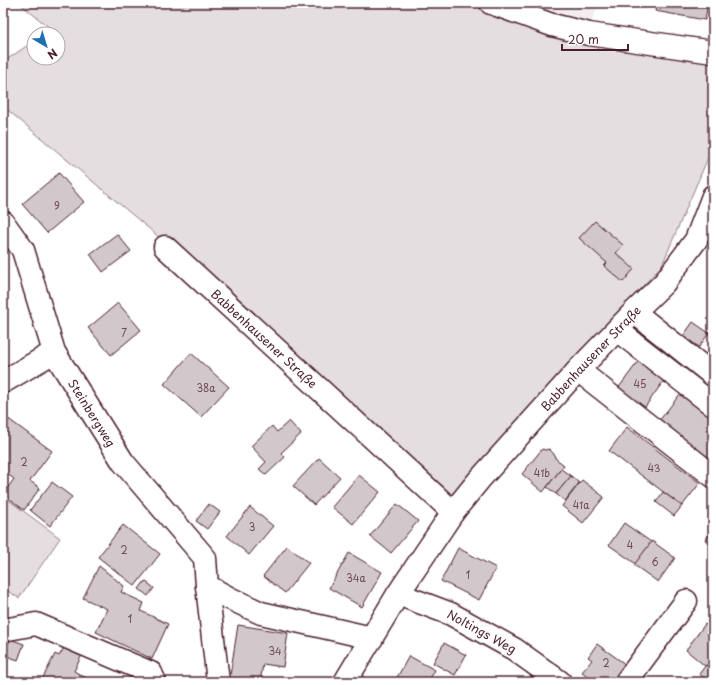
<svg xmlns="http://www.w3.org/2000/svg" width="716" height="685" font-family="'Playpen Sans',sans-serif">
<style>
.built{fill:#f2eeef}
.green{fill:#e5dee0;stroke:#987e86}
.building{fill:#d2c7cb;stroke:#4a1f2b}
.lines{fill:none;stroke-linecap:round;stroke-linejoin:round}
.minor-casing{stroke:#4a1f2b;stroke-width:25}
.minor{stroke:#fff;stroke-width:22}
.labels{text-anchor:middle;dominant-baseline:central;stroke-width:4;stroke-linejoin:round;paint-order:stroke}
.number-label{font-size:10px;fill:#6c4953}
.street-label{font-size:12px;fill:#4a1f2b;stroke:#fff}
</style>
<rect width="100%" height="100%" fill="#fff"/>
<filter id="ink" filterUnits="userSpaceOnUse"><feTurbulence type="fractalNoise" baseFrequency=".025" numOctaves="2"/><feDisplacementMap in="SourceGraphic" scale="8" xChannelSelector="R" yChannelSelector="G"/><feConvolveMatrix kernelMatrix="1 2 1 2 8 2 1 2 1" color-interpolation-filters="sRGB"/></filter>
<g filter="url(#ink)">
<!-- built -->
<polygon class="built" points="519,3 599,3 591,23"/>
<!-- green -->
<g class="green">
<polygon points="19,3 467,3 590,42 713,63 713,146 662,265 453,497 191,264 3,106 3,62 34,41 34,58 58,58 58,34 44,34 51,29"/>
<polygon points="3,496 60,538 19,598 3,588"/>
</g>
<!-- building -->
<g class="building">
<polygon points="657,3 708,3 705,20 655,11"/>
<polygon points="713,11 713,27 709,27"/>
<polygon points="59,173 84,202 47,233 22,204"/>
<polygon points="595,221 623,245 616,253 634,269 623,282 604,266 607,263 579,238"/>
<polygon points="117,234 131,251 103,272 90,254"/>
<polygon points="118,303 141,330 111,355 88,328"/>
<polygon points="693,322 709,333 699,347 683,336"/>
<polygon points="191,353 229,387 201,417 164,384"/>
<polygon points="640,359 665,379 640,414 614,394"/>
<polygon points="680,394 713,419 713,462 659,421"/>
<polygon points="3,415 52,451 30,481 40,488 24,510 3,494 14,479 3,471"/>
<polygon points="289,421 301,434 281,453 285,457 266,475 259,469 266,462 251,446 272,426 277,432"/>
<polygon points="627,427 700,483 682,506 609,451"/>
<polygon points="542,449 545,450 549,449 554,454 555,458 564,465 543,492 522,474"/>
<polygon points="319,458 340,477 314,505 293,486"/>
<polygon points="561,469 571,476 556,494 547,487"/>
<polygon points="359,475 380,492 353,524 332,507"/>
<polygon points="571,476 579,483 565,501 556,494"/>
<polygon points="582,480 604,497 583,523 562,506"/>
<polygon points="52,482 72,497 50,526 30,510"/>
<polygon points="663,492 682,506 674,516 656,502"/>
<polygon points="209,504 220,512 207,529 196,521"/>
<polygon points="397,504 418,521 391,553 370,536"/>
<polygon points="250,507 273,526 249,555 227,536"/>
<polygon points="624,523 651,542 636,564 609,545"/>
<polygon points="123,525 160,554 135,586 98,557"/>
<polygon points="713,530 713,546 705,540"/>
<polygon points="652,541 675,558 658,582 634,565"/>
<polygon points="287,546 309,563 285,593 263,576"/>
<polygon points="458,548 496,568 479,600 441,581"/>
<polygon points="349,553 382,572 362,607 329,588"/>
<polygon points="99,566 124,586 121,592 144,603 141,611 168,624 152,659 96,632 107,609 83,598"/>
<polygon points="145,581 154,588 148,596 139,589"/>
<polygon points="705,624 713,630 713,670 706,665 705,666 686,650"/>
<polygon points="238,625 288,633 283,667 263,664 260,682 229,682"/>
<polygon points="10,639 24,644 18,660 4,655"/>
<polygon points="444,643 466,655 455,675 433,663"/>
<polygon points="597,644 625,664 612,682 596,682 582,672 592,660 588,657"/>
<polygon points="65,646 82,655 74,671 88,679 86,682 41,682 55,654 59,656"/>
<polygon points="409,656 435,670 428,682 395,681"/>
<polygon points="706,665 713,670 713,682 710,682 699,674"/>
<polygon points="3,678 12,682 3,682"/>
</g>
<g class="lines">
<defs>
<g id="minor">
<polyline points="491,3 552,25 589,34 713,52"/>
<path id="s1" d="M3,222L23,250L54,352L123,462L205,558L207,586L229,598L261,613L372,638"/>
<path id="s2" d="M165,247L453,512"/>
<polyline points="634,312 713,375"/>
<polyline points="617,330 713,405"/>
<polyline points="578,370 713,476"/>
<polyline points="3,382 54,352"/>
<polyline points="207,586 218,682"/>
<path id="s3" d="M398,594L451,614L514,649L560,682"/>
<polyline points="3,630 36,624 151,673 155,682"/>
<path id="s4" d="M345,682L398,594L453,512L479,480L578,370L634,312L664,283L696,240L713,196"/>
<polyline points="626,682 686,601"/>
</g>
</defs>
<!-- minor casing -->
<use href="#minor" class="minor-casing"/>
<!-- minor -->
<use href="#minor" class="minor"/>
</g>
</g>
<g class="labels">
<!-- number labels -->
<g class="number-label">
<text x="57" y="205">9</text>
<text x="124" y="332">7</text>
<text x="640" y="383">45</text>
<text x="206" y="387">38a</text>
<text x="24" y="461">2</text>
<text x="654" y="467">43</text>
<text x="542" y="472">41b</text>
<text x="581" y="504">41a</text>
<text x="252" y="526">3</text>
<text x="630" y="544">4</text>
<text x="124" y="549">2</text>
<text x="655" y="561">6</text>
<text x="468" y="574">1</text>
<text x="356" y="577">34a</text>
<text x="130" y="618">1</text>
<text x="275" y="650">34</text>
<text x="606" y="662">2</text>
</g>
<!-- street labels -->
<g class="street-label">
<text stroke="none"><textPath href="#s2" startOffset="135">Babbenhausener Straße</textPath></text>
<text stroke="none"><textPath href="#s4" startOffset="408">Babbenhausener Straße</textPath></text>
<text stroke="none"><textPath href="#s1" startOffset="213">Steinbergweg</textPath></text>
<text stroke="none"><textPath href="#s3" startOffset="92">Noltings Weg</textPath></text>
</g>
</g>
<!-- margin -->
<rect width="716" height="685" fill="none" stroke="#fff" stroke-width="16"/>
<rect x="8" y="8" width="700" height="669" fill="none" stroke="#4a1f2b" stroke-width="1.5" filter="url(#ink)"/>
<!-- north arrow -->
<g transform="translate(46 46) rotate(142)"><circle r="19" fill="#ffffff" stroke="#b7a5aa"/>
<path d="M0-3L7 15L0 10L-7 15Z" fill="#1f6fb2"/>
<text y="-6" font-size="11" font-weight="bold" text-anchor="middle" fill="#4a1f2b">N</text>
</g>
<!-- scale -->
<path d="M562 44v6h66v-6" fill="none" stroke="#4a1f2b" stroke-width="2"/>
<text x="568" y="44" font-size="12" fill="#4a1f2b" stroke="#ffffff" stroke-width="3" paint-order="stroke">20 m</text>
</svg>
